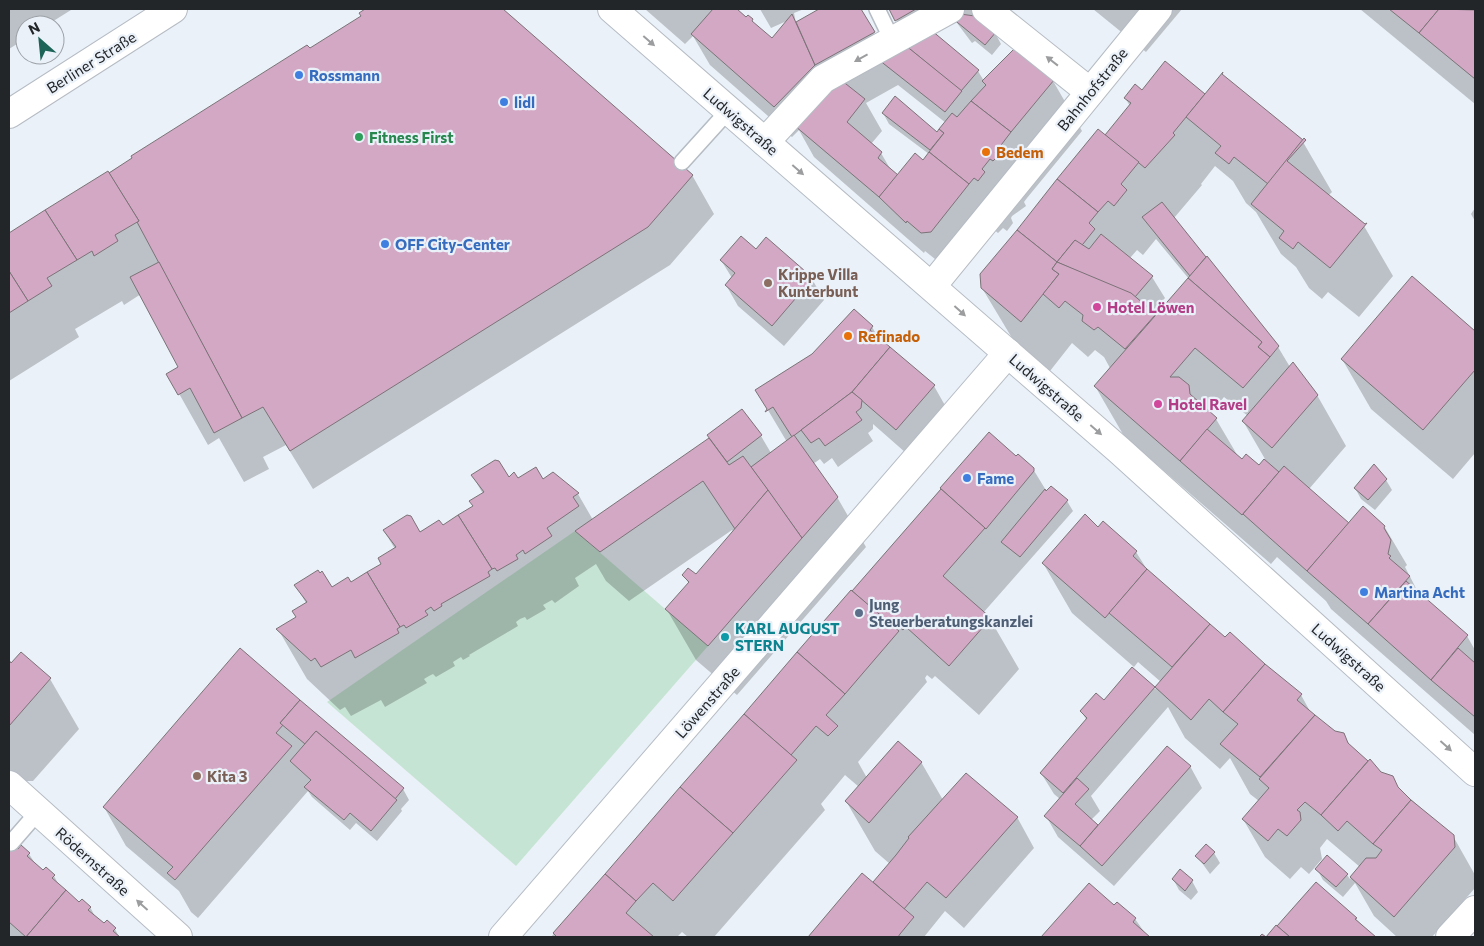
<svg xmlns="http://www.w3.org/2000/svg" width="1484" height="946" font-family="Commissioner,sans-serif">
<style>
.green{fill:#c6e4d4}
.shadow{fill:#0003;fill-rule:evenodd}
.building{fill:#d3a8c4;stroke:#7b7378}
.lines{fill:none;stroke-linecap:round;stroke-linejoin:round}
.service-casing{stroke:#b6bcc4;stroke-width:18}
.minor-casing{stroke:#b6bcc4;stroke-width:30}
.secondary-casing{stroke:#b6bcc4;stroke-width:30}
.service{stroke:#fff;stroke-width:15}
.minor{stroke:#fff;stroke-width:28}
.secondary{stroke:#fff;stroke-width:28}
.oneway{fill:#9c9d9f}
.shop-dot{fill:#3f7fe0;stroke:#ebf1f9;stroke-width:2}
.leisure-dot{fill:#2e9e5b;stroke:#ebf1f9;stroke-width:2}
.food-dot{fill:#e8710a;stroke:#ebf1f9;stroke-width:2}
.education-dot{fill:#8d6e63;stroke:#ebf1f9;stroke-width:2}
.hotel-dot{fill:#d1479c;stroke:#ebf1f9;stroke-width:2}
.service-dot{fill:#5c6f8a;stroke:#ebf1f9;stroke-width:2}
.culture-dot{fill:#0f9aa8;stroke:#ebf1f9;stroke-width:2}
.labels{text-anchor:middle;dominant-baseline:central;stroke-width:4.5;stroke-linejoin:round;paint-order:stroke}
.street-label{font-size:15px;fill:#232629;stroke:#ebf1f9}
.shop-label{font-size:15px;font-weight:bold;fill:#366cbe;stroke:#ebf1f9;text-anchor:start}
.leisure-label{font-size:15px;font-weight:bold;fill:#27864d;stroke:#ebf1f9;text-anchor:start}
.food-label{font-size:15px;font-weight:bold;fill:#c56008;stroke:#ebf1f9;text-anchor:start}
.education-label{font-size:15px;font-weight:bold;fill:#785e54;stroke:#ebf1f9;text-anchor:start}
.hotel-label{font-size:15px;font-weight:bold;fill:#b23c85;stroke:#ebf1f9;text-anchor:start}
.service-label{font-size:15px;font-weight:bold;fill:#4e5e75;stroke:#ebf1f9;text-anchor:start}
.culture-label{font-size:15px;font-weight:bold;fill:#0d838f;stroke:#ebf1f9;text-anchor:start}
</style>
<rect width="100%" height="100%" fill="#ebf1f9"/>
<!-- green -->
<polygon class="green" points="575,531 708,646 516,866 327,702"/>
<!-- shadow -->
<g class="shadow">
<polygon points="9,9 70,9 71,10 47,25 25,25 25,39 9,49"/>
<polygon points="368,9 501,9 692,175 714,214 670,265 313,489 286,445 263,457 269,469 244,482 219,438 208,445 168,374 180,368 141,294 124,305 122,301 75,329 79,337 9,381 9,234 363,17 361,13"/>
<path d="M645,9H740L738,11L746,19L752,20L756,27L772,40L789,20L771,28L760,9H804L794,13L796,23L821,9H860L887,56L978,71L984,81H1053L1082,131L1027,198L1024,202L1026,206L1012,216L1011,218L1013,223L1007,231L1003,228L998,233L982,220L940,263L925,251L924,253L814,157L799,130L792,137L710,65L693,36L685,44ZM898,85L946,123L937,133L883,113L889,124L929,154L924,161L898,176L892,172L881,153L871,144L882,131L866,103Z"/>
<polygon points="891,9 992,9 995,33 1001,44 992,55 975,41 972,43 954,19 908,41"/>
<polygon points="1093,9 1182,9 1146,52"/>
<polygon points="1360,9 1471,9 1475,12 1475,104"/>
<path d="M1142,92L1205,95L1303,142L1332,192L1328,196L1364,226L1393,276L1359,317L1328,292L1322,299L1309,288L1296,267L1281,254L1256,212L1246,203L1233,181L1215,166L1201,184L1202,185L1174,218L1278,347L1290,367L1317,395L1346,446L1309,489L1349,524L1384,526L1407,565L1405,567L1419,594L1467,636L1475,650V735L1331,609L1326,601L1277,557L1271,564L1124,436L1095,386L1110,368L1104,357L1095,350L1088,357L1072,343L1050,371L1012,338L982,288L1130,106L1125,98ZM1156,239L1189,279L1156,316L1152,313L1165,298L1152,277L1130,258L1137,250L1143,255ZM1224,397L1248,416L1243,421L1265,459L1259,467L1239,458L1216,419L1210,414Z"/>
<polygon points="1475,208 1475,221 1471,214"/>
<polygon points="766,239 812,279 824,300 784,346 738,306 726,285 732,278 721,260 756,251"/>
<polygon points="1412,278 1475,332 1475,453 1453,479 1371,409 1342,359"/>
<polygon points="854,311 872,327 881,342 934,386 951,416 914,460 873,424 873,429 868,433 873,441 838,467 832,458 824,464 820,459 813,464 837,497 866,547 737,695 696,660 667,610 689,584 684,576 696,576 734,532 732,530 629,601 606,581 596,564 575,578 579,586 555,603 552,600 543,605 546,609 527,620 525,617 520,619 516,622 518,626 469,655 470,656 463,660 461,657 453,662 455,666 436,677 433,674 429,676 424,679 427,683 385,707 381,700 351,716 345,707 340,710 307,679 278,629 298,617 306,603 296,586 331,589 351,584 383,564 395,549 384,531 419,533 442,527 474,507 483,494 472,475 542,480 553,474 578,494 593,520 710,439 761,436 771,453 787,442 756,390 812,355"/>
<polygon points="989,434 1016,457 1033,469 1047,492 1067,501 1073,511 983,613 990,619 1019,669 979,715 935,676 932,679 927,675 925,678 927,682 858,762 867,778 921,762 943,800 1017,817 1034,848 964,928 945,911 924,937 808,937 862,875 873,884 890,864 875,851 846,801 859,787 845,775 821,804 825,810 714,937 688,937 682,932 677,937 551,937"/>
<polygon points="1386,480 1392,490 1375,510 1361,499 1355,488"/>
<polygon points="1099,529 1136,552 1148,571 1226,639 1301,695 1311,713 1334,733 1343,734 1351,747 1453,836 1475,875 1475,888 1432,937 1397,937 1374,916 1355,883 1343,897 1323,880 1317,869 1347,875 1350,879 1360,867 1327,839 1320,848 1322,859 1309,874 1301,867 1290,879 1265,857 1243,819 1259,801 1250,794 1230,758 1220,769 1185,738 1168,707 1091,796 1100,811 1091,820 1098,827 1190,766 1202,788 1114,886 1058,837 1046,816 1060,799 1054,794 1041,773 1087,721 1081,711 1104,701 1132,669 1155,689 1161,682 1138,662 1134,667 1072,613 1043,563"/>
<polygon points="240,650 403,789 409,800 401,809 402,811 377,841 356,823 350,830 312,797 308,791 198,918 191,912 179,891 126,846 104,807"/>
<polygon points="9,662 50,679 79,729 33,781 23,781 9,769"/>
<polygon points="9,842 18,850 21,847 29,854 36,865 43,872 54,876 60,887 79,903 90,907 96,918 104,925 115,929 119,937 9,937"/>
<polygon points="1214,853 1220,863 1210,874 1197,856"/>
<polygon points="1180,871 1192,881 1198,892 1191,900 1179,890 1173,879"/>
<polygon points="1316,884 1356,919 1374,937 1267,937"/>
<polygon points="1089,885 1114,907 1135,919 1148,937 1042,937"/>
</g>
<!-- building -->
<g class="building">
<polygon points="365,9 503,9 693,175 648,227 290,451 263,407 242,418 137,222 139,221 109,173 132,158 131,156 307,45 310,48 361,16 359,13"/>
<polygon points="713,9 737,9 746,17 748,15 753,19 752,21 772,38 792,14 815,65 774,107 691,34"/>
<polygon points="819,9 861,9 875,32 815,65 796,22"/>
<polygon points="889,9 916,9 895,21"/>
<polygon points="1389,9 1439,9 1419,33"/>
<polygon points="1439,9 1475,10 1475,79 1419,33"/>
<polygon points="960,14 975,16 996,32 985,45 952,18"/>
<polygon points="931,30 979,70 961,91 905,45"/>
<polygon points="905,45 962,91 945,112 879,60"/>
<polygon points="1015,48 1054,80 1011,132 971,101 986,85 982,81"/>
<polygon points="1165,61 1205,94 1173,133 1175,135 1145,168 1105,135 1131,103 1124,98 1135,84 1142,90"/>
<polygon points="1223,72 1222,74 1303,140 1268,184 1234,157 1229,164 1215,153 1221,146 1186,117"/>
<polygon points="841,80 865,99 847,122 882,152 878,158 898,175 879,197 795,126"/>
<polygon points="895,96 937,132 939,129 944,133 930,150 882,113"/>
<polygon points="971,101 1011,132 995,153 999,155 993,161 990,159 982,169 985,172 978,181 974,178 969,184 929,152 944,133 939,129 952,113 957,117"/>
<polygon points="1098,129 1139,162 1121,184 1127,190 1114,206 1108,201 1098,212 1057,179"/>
<polygon points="1304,138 1306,140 1287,161 1365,224 1367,223 1330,268 1298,242 1293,249 1279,238 1284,231 1251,204"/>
<polygon points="929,152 969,184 931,232 921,233 907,221 906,223 879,197 915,153 923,160"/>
<polygon points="108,171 139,221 115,235 118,241 94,256 92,251 77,260 45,210"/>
<polygon points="1057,179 1098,212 1089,223 1095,229 1083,244 1081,246 1075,240 1057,262 1017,230"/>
<polygon points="1162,202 1206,257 1190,276 1142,217"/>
<polygon points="45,210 77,260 47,278 52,286 28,301 9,271 9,233"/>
<polygon points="1017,230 1057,262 1052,269 1059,274 1021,322 981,288 980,274"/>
<polygon points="1101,234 1153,276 1135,297 1057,262 1075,240 1089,249"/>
<polygon points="741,236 756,249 766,237 813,278 772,326 725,285 735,273 720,260"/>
<polygon points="1207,256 1279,346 1270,357 1258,347 1262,342 1188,278"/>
<polygon points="159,262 242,418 214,433 190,388 178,395 166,374 178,367 130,277"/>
<polygon points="1057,262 1131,293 1156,314 1125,349 1098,327 1094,330 1082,321 1083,315 1065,301 1059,308 1043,294 1059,274 1052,269"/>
<polygon points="9,271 28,301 9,313"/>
<polygon points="1412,276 1475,331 1475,370 1423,430 1341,359"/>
<polygon points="1188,278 1262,342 1258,347 1270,357 1243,388 1195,348 1170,377 1179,377 1189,385 1190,394 1217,418 1180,461 1094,386"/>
<polygon points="854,309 873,326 870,330 890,347 852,392 792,437 773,407 765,412 767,409 755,390 812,354"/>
<polygon points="890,347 935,385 896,430 852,392"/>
<polygon points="1293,362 1318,395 1272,448 1242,421"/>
<polygon points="852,392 862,400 861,408 856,412 862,420 825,446 819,438 811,443 801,430"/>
<polygon points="742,409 762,435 727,462 707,435"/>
<polygon points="1207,429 1242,459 1246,454 1259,465 1264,459 1279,472 1242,515 1180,461"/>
<polygon points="989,432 1016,456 1018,454 1034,468 1034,471 986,529 940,488"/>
<polygon points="794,435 838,497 802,538 751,467"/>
<polygon points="709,438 729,465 743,456 768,490 735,529 703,481 600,552 575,531"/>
<polygon points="495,460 499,461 509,477 514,472 518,478 536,467 543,479 553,472 579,493 573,497 579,506 547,528 552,536 525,554 523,550 516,555 518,559 497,571 495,568 492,569 458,515 473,506 469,501 484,492 471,475"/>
<polygon points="1374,464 1387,479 1368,500 1354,488"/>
<polygon points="1284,466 1349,523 1307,571 1243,514"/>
<polygon points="1051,486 1068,500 1020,557 1001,542 1045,489 1046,491"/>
<polygon points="941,489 985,528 943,576 991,618 949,666 906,627 903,630 898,626 896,629 852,591"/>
<polygon points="768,490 802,538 708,646 665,609 689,582 682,575 688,568 696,574"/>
<polygon points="1363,506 1385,526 1384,528 1391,540 1388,554 1391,556 1389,558 1410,576 1368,624 1307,571"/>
<polygon points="1085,514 1098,527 1103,521 1137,551 1133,556 1147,569 1105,618 1042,563"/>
<polygon points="407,515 411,516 420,532 439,520 443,525 458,515 492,569 488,572 490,576 441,604 442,606 434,611 431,607 425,611 428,615 406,628 404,625 400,627 367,572 381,564 378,558 396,547 383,530"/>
<polygon points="1147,569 1210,624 1172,667 1109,613"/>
<polygon points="318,570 320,573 322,571 332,587 348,577 351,582 367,572 400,627 397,629 399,633 355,658 351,650 321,667 315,658 311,661 276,629 296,617 292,611 307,602 294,585"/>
<polygon points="1406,581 1468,635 1431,680 1368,624"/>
<polygon points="851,590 899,631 845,694 797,652"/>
<polygon points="1210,624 1225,637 1230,632 1265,664 1223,712 1209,699 1191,720 1155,687"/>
<polygon points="240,648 300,700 280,723 283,725 276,733 292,746 175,880 167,873 173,867 103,807"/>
<polygon points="1458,648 1475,663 1475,717 1431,680"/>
<polygon points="21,652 51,678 9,726 9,660 11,663"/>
<polygon points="797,652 845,694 826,715 838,726 828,736 816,726 791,755 744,714"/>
<polygon points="1265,664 1302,694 1297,700 1315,715 1260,777 1220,744 1238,724 1223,712"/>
<polygon points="1132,667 1155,687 1063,793 1040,773 1087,718 1080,711 1096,693 1104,700"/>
<polygon points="300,700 404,788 395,799 316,731 305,744 280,723"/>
<polygon points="744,714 797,760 733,833 680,787"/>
<polygon points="1315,715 1335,731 1344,733 1348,743 1368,761 1321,815 1305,802 1297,810 1300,812 1301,820 1287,836 1278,829 1268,841 1242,819 1269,788 1259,779"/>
<polygon points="316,731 397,800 371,831 350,813 344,820 304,787 311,780 290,761"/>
<polygon points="898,741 922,762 869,823 845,801"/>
<polygon points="1167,746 1191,766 1102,866 1080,846"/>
<polygon points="1370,759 1381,772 1393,776 1398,787 1411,800 1373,844 1347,821 1338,831 1321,815"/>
<polygon points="966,773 1018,817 946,898 927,882 904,909 873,882 896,855 909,838 908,837"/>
<polygon points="1077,778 1089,789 1075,804 1098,825 1080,846 1044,816"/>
<polygon points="680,787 733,833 673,901 653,883 636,901 605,874"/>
<polygon points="1411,800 1454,835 1455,847 1394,917 1350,877 1366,858 1376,858 1382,850 1373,844"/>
<polygon points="9,841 18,849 21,845 30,853 27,856 43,870 46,867 55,875 52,878 66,890 26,937 9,922"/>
<polygon points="1206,844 1215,852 1204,864 1195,856"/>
<polygon points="1327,855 1348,874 1336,887 1315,869"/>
<polygon points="1180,869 1193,880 1185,891 1172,879"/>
<polygon points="862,873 914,917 900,934 898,937 808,937"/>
<polygon points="605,874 636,901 626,913 654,937 557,937 553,933"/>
<polygon points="1316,882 1357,918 1355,919 1376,937 1290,937 1277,926"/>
<polygon points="1089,883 1114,905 1117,902 1136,918 1133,922 1150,937 1041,937"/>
<polygon points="66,890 79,902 82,899 91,907 88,910 104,923 107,920 116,928 113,931 120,937 26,937"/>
<polygon points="1276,925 1290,937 1259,937 1262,934 1266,937"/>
</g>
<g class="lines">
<defs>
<g id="service">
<polyline points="877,9 892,40"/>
<polyline points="682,162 729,110"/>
<polyline points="11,843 38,812"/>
</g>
<g id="minor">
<polyline points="612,9 1119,450 1475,772"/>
<polyline points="986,9 1090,92"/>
<polyline points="765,142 823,79 950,9"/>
<polyline points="932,286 1158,9"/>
<polyline points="9,785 178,937"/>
<polyline points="503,937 1008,353"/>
</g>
<g id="secondary">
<polyline points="9,114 173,9"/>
<polyline points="1450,937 1475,910"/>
</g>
</defs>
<!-- service casing -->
<use href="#service" class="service-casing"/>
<!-- minor casing -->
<use href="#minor" class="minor-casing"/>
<!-- secondary casing -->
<use href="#secondary" class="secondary-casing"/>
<!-- service -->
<use href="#service" class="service"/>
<!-- minor -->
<use href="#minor" class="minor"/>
<!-- secondary -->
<use href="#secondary" class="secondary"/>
</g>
<!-- one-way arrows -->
<defs><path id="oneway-solid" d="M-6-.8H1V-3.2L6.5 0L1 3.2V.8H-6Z" transform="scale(1.25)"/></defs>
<g class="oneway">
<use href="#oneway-solid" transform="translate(649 41) rotate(41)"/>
<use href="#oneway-solid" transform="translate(861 58) rotate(151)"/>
<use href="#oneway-solid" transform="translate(1052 61) rotate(-142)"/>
<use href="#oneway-solid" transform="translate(798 170) rotate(41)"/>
<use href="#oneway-solid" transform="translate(960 311) rotate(42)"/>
<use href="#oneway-solid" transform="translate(1096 430) rotate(41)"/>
<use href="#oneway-solid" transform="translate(1446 746) rotate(42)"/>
<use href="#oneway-solid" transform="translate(142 905) rotate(-138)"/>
</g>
<!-- markers -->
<g class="shop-dot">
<circle cx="299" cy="75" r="5"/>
<circle cx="504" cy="102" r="5"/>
<circle cx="385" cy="244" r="5"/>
<circle cx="967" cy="478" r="5"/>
<circle cx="1364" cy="592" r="5"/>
</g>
<circle class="leisure-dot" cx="359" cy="137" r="5"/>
<g class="food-dot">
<circle cx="986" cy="152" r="5"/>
<circle cx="848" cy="336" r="5"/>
</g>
<g class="education-dot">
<circle cx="768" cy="283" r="5"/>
<circle cx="197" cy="776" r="5"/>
</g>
<g class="hotel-dot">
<circle cx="1097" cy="307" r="5"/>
<circle cx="1158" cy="404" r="5"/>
</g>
<circle class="service-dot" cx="859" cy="613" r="5"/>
<circle class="culture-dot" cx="725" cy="637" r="5"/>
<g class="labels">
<!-- street labels -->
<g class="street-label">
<text transform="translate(91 62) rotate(-32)">Berliner Straße</text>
<text transform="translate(1092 89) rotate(-51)">Bahnhofstraße</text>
<text transform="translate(741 121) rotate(41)">Ludwigstraße</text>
<text transform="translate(1047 387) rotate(41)">Ludwigstraße</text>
<text transform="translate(1349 657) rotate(42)">Ludwigstraße</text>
<text transform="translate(707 702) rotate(-49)">Löwenstraße</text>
<text transform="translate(93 861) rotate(42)">Rödernstraße</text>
</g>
<!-- shop labels -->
<g class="shop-label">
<text x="309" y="75">Rossmann</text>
<text x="514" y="102">lidl</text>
<text x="395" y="244">OFF City-Center</text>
<text x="977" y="478">Fame</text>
<text x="1374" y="592">Martina Acht</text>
</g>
<!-- leisure labels -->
<g class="leisure-label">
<text x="369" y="137">Fitness First</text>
</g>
<!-- food labels -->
<g class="food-label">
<text x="996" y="152">Bedem</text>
<text x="858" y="336">Refinado</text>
</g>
<!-- education labels -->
<g class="education-label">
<text x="778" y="274">Krippe Villa<tspan x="778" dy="17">Kunterbunt</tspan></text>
<text x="207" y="776">Kita 3</text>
</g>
<!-- hotel labels -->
<g class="hotel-label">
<text x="1107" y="307">Hotel Löwen</text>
<text x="1168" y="404">Hotel Ravel</text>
</g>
<!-- service labels -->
<g class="service-label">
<text x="869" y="604">Jung<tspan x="869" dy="17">Steuerberatungskanzlei</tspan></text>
</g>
<!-- culture labels -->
<g class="culture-label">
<text x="735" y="628">KARL AUGUST<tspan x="735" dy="17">STERN</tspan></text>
</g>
</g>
<!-- border -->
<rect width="1484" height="946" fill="none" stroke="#232629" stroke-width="20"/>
<!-- north arrow -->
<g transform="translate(40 40) rotate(333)"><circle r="24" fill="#ebf1f9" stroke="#9ba0a6"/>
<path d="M0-4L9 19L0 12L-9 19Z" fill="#1d6458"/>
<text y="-8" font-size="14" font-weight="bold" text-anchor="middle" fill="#232629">N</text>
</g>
</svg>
